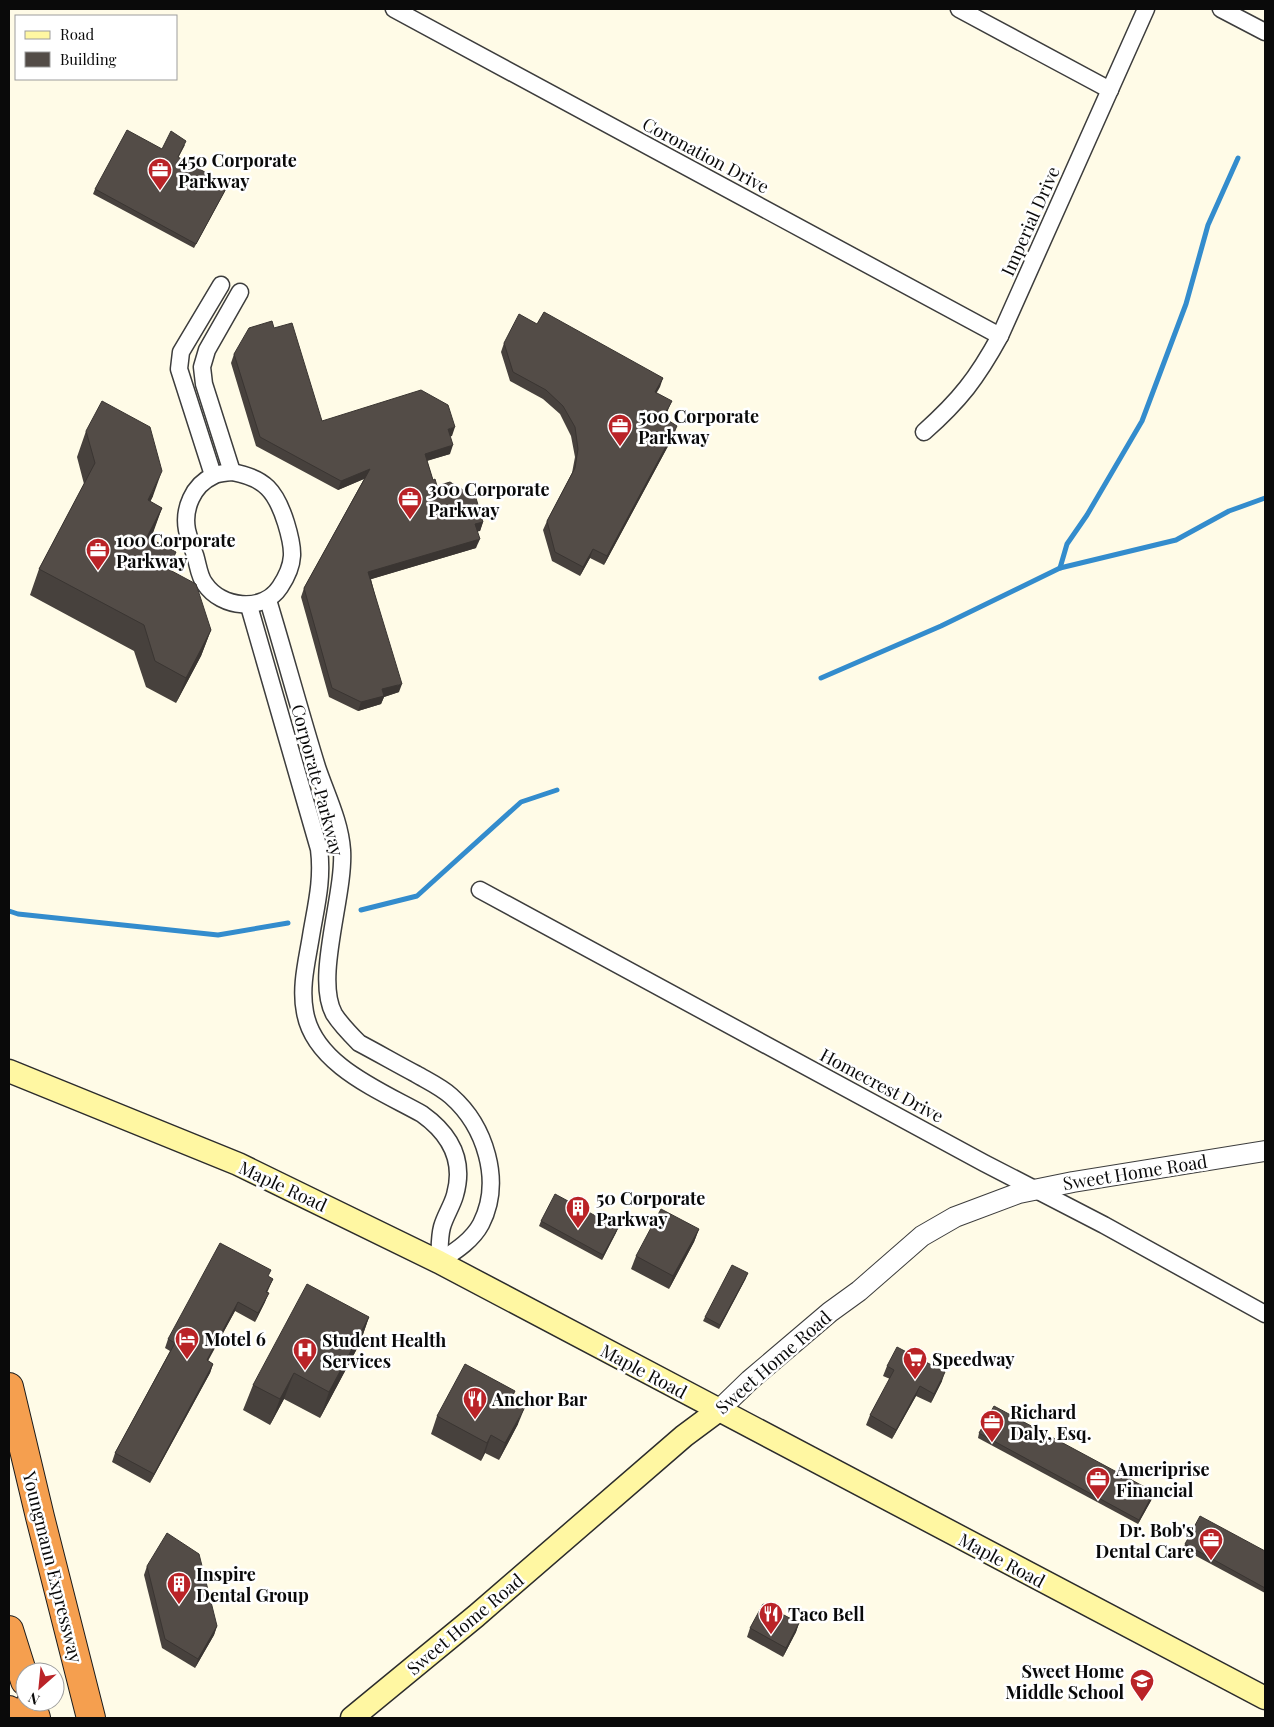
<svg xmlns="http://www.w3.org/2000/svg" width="1274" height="1727" font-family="'Playfair Display',serif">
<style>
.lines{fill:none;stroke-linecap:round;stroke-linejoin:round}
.stream{stroke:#338ccd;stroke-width:5}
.minor-casing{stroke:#3d3d3d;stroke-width:19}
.tertiary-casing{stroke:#3d3d3d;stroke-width:22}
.secondary-casing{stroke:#2c2c2c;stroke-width:25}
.motorway-casing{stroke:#1b1b1b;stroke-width:30}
.minor{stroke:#fff;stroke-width:16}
.tertiary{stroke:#fff;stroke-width:20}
.secondary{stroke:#fff7a2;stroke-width:22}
.motorway{stroke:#f59f4f;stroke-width:28}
.wall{fill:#47413d}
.shaded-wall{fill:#3a3532}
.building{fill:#534c47;stroke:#3a3532}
.labels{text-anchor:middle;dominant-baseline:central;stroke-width:5;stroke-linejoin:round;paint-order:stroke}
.street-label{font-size:18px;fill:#0a0a0a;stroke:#fff}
.poi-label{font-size:18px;font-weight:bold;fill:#0a0a0a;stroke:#fff;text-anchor:start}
</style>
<rect width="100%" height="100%" fill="#fffbe7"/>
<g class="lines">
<!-- stream -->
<g class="stream">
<polyline points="1060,568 1067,544 1087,515 1142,421 1186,304 1208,225 1238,158"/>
<polyline points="821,678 941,626 1060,568 1176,540 1229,511 1265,498"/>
<polyline points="361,910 417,896 521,802 557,790"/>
<polyline points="9,911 18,914 218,935 288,923"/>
</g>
<defs>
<g id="minor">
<polyline points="394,9 1000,336"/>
<polyline points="959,9 1110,90"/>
<polyline points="1221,9 1265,32"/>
<path d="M924,432C960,400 977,378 1000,336L1146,9"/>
<path d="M232,472C265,478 276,491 286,523C294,549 296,563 280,587C263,613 221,608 205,584C199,577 198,564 195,555C192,547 189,538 187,530C183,509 193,485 213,476C218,473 226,473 232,472Z"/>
<polyline points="232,472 204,384 202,367 207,350 240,292"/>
<polyline points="213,475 179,369 181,352 221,285"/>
<path d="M268,600C285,656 300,712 317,767C326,794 340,821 342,850C345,895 314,978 334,1014C341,1025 350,1034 359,1043C378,1053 397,1064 416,1074C428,1081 441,1087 451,1096C485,1126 503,1181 481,1224C472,1241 454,1252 439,1262"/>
<path d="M249,606L319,849C323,880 316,906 311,936C307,961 300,987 305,1012C314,1065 381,1091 422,1114C450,1134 465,1160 455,1195C452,1206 445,1216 442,1227C439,1238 440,1251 439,1262"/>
<polyline points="480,890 984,1163 1104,1225 1265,1314"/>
</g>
<polyline id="tertiary" points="719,1410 750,1380 830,1312 859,1291 922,1236 955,1217 1019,1193 1073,1182 1265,1151"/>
<g id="secondary">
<polyline points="9,1071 238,1164 439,1262 1265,1698"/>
<polyline points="352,1718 476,1616 684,1436 719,1410"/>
</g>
<g id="motorway">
<polyline points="9,1387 40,1517 91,1718"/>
<polyline points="9,1630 25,1681"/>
<polyline points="31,1702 36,1718"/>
<polyline points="9,1710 11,1718"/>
</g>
</defs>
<!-- minor casing -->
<use href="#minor" class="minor-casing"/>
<!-- tertiary casing -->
<use href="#tertiary" class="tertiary-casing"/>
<!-- secondary casing -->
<use href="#secondary" class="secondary-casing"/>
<!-- motorway casing -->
<use href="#motorway" class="motorway-casing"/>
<!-- minor -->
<use href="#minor" class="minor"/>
<!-- tertiary -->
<use href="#tertiary" class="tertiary"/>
<!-- secondary -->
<use href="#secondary" class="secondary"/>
<!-- motorway -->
<use href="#motorway" class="motorway"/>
</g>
<!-- wall -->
<g class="wall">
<polygon points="185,145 178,158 228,185 226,189 194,248 93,194 95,189 162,149"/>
<polygon points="537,324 663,378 656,393 668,410 664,418 674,435 604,565 590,558 580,576 552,561 543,530 547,521 572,473 575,457 571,436 560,414 543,399 510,381 501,352 504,343"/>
<polygon points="274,328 322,421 452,436 450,436 450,454 427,461 433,480 437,486 483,522 480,531 477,531 476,548 371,579 399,692 384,697 381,704 358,711 329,697 301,597 304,588 364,479 338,490 256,446 231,363 234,354"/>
<polygon points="86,431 153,496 150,502 162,508 150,539 170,571 211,630 201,656 176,703 146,687 134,651 30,595 39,569 84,484 77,457"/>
<polygon points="541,1221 618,1228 602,1260 539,1226"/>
<polygon points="699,1229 694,1242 669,1289 631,1269 636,1256"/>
<polygon points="268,1277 273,1279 267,1293 265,1302 255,1322 235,1311 208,1361 213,1364 210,1373 150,1483 112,1462 115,1453 170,1351 165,1348 168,1339"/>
<polygon points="746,1278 719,1329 703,1321 705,1317"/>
<polygon points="369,1317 360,1343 320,1418 284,1399 270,1425 243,1410 253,1385"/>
<polygon points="887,1366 942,1381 931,1403 916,1396 892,1439 866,1425 870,1415 890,1379 883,1376"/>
<polygon points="512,1399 518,1424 499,1460 485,1453 481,1461 431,1434 437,1416"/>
<polygon points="979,1433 1153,1497 1138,1524 978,1438"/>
<polygon points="1185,1544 1265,1551 1265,1593 1183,1549"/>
<polygon points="147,1566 217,1626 214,1635 195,1668 162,1648 144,1575"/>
<polygon points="799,1623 796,1632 783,1657 747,1637 750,1628"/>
</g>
<!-- shaded-wall -->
<g class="shaded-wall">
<polygon points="663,378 660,387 652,401 655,392"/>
<polygon points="672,401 668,410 660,426 663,417"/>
<polygon points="677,426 674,435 604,565 607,556"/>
<polygon points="455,427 452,436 445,438 448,429"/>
<polygon points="453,445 450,454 422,462 425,454"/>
<polygon points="370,469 366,478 338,490 341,481"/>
<polygon points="162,471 153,496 138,526 148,500"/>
<polygon points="162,508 153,533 138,563 147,537"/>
<polygon points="483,522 480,531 472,533 475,524"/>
<polygon points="480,539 476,548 365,581 368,572"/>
<polygon points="593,549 590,558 580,576 583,567"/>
<polygon points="176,552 167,578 168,569"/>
<polygon points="211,630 201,656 176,703 186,678"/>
<polygon points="402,684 399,692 384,697 381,704 358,711 361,702 382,689"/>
<polygon points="618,1228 616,1233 602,1260 603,1255"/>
<polygon points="699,1229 694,1242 669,1289 673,1276"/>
<polygon points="748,1273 746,1278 719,1329 720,1325"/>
<polygon points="269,1293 265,1302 255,1322 258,1313"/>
<polygon points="238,1302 235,1311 203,1369 207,1360"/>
<polygon points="369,1317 360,1343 320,1418 329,1392"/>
<polygon points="213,1364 210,1373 150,1483 154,1474"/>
<polygon points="945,1372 942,1381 931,1403 934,1394"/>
<polygon points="294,1373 284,1399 270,1425 280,1399"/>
<polygon points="920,1386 916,1396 892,1439 896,1430"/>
<polygon points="525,1407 518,1424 499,1460 505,1443"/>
<polygon points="491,1435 485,1453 481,1461 487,1443"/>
<polygon points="1154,1492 1153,1497 1138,1524 1139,1520"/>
<polygon points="799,1623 796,1632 783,1657 786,1648"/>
<polygon points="217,1626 214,1635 195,1668 198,1659"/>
</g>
<!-- building -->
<g class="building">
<polygon points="127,130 162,149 171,131 186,141 178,157 228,185 196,244 95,189"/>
<polygon points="544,312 663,378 655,392 672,401 663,417 677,426 607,556 593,549 583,567 555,552 547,521 575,468 578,449 575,427 563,406 546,390 513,372 504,343 519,314 537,324"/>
<polygon points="272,321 274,328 292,323 322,421 421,390 448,405 455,427 448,429 453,445 425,454 433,480 435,479 437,486 450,482 476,498 483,522 475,524 480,539 368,572 402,684 382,689 384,696 361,702 332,688 304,588 370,469 341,481 260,437 234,354 249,328"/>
<polygon points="102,401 150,427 162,471 148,500 162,508 147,537 176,552 168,569 196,584 211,630 186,678 155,661 144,625 39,569 95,463 86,431"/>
<polygon points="555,1194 618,1228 603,1255 541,1221"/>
<polygon points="661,1209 699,1229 673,1276 636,1256"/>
<polygon points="220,1243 271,1270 268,1276 273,1279 266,1292 269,1293 258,1313 238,1302 207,1360 213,1364 154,1474 115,1453 175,1343 168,1339"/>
<polygon points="732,1265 748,1273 720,1325 705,1317"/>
<polygon points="307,1284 369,1317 329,1392 294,1373 280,1399 253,1385"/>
<polygon points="897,1347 945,1372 934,1394 920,1386 896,1430 870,1415 893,1372 894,1370 887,1366"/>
<polygon points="465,1364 515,1391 511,1399 525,1407 505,1443 491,1435 487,1443 437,1416"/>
<polygon points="994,1406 1154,1492 1139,1520 979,1433"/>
<polygon points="1200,1516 1265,1551 1265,1588 1185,1544"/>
<polygon points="167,1533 199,1554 217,1626 198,1659 165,1639 147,1566"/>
<polygon points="763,1604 799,1623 786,1648 750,1628"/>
</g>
<!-- icons -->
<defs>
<symbol id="office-pin" viewBox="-11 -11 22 30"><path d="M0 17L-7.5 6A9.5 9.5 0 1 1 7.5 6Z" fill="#ba2327" stroke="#fff"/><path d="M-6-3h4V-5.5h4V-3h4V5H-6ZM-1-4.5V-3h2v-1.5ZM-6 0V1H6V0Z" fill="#fff"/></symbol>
<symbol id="building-pin" viewBox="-11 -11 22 30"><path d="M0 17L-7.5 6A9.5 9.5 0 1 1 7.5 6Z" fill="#ba2327" stroke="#fff"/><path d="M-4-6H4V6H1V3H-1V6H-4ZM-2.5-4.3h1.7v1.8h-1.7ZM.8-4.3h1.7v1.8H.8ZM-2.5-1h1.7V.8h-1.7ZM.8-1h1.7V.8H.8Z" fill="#fff"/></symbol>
<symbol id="hotel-pin" viewBox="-11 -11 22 30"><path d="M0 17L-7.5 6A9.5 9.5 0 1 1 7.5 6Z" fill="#ba2327" stroke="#fff"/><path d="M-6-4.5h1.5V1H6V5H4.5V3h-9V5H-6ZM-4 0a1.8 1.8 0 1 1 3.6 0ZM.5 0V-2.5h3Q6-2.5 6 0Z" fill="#fff"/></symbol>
<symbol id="hospital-pin" viewBox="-11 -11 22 30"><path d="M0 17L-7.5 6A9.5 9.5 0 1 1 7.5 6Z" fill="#ba2327" stroke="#fff"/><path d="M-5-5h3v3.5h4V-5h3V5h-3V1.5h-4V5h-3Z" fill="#fff"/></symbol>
<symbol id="supermarket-pin" viewBox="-11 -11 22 30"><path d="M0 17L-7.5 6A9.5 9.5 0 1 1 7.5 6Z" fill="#ba2327" stroke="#fff"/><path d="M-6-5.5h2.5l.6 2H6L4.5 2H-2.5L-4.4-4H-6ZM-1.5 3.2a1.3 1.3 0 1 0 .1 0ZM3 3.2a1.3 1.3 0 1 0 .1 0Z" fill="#fff"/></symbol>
<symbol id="restaurant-pin" viewBox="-11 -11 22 30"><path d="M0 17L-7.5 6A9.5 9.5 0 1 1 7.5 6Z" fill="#ba2327" stroke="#fff"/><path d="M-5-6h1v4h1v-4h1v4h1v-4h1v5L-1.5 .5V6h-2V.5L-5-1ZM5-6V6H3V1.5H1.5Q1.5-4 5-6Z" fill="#fff"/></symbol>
<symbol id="school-pin" viewBox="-11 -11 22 30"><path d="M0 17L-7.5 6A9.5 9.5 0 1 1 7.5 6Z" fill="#ba2327" stroke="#fff"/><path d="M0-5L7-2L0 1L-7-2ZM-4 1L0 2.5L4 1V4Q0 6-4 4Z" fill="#fff"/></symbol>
</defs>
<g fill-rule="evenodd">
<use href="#office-pin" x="146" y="156" width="28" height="38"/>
<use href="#office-pin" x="606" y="412" width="28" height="38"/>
<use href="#office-pin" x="396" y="485" width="28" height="38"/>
<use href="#office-pin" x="84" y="536" width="28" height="38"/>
<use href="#building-pin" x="564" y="1194" width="28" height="38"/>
<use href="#hotel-pin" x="173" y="1325" width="28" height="38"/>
<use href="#hospital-pin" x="291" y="1336" width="28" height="38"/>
<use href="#supermarket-pin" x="901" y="1345" width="28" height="38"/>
<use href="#restaurant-pin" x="461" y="1385" width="28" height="38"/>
<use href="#office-pin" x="978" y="1408" width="28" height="38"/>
<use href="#office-pin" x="1084" y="1465" width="28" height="38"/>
<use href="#office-pin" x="1197" y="1526" width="28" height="38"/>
<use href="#building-pin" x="165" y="1570" width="28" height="38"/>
<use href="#restaurant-pin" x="757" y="1600" width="28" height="38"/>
<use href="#school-pin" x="1128" y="1667" width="28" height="38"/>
</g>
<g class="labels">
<!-- street labels -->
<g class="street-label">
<text transform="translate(706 155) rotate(28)">Coronation Drive</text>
<text transform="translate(1030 221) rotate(-66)">Imperial Drive</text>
<text transform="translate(318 780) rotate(75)">Corporate Parkway</text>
<text transform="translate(882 1085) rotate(28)">Homecrest Drive</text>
<text transform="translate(1135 1172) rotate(-9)">Sweet Home Road</text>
<text transform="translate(283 1186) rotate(25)">Maple Road</text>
<text transform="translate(773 1362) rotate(-41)">Sweet Home Road</text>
<text transform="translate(644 1371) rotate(28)">Maple Road</text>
<text transform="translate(1002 1560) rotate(28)">Maple Road</text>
<text transform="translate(53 1567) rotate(76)">Youngmann Expressway</text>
<text transform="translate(465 1624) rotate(-40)">Sweet Home Road</text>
</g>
<!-- poi labels -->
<g class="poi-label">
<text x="178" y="160">450 Corporate<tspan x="178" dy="21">Parkway</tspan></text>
<text x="638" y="416">500 Corporate<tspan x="638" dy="21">Parkway</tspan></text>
<text x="428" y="489">300 Corporate<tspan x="428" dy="21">Parkway</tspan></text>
<text x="116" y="540">100 Corporate<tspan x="116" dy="21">Parkway</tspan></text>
<text x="596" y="1198">50 Corporate<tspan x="596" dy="21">Parkway</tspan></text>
<text x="204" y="1339">Motel 6</text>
<text x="322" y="1340">Student Health<tspan x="322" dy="21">Services</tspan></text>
<text x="932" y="1359">Speedway</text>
<text x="492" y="1399">Anchor Bar</text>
<text x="1010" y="1412">Richard<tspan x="1010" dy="21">Daly, Esq.</tspan></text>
<text x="1116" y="1469">Ameriprise<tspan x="1116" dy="21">Financial</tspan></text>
<text x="1194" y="1530" text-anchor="end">Dr. Bob's<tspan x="1194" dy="21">Dental Care</tspan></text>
<text x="196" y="1574">Inspire<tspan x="196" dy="21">Dental Group</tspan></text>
<text x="788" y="1614">Taco Bell</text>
<text x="1124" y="1671" text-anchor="end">Sweet Home<tspan x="1124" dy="21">Middle School</tspan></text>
</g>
</g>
<!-- border -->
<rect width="1274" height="1727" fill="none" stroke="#0a0a0a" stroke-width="20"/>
<!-- legend -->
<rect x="15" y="15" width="162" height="65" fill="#ffffff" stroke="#9d9d9d"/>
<rect x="25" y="31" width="25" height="8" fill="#fff7a2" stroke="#9d9d9d"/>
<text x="60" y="40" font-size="15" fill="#0a0a0a">Road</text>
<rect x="25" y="52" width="25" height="15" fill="#534c47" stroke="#9d9d9d"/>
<text x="60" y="65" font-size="15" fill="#0a0a0a">Building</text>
<!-- north arrow -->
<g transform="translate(40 1687) rotate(207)"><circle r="24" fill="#ffffff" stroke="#9d9d9d"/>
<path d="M0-4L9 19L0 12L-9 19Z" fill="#ba2327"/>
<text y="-8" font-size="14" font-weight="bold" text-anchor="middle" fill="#0a0a0a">N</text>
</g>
</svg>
